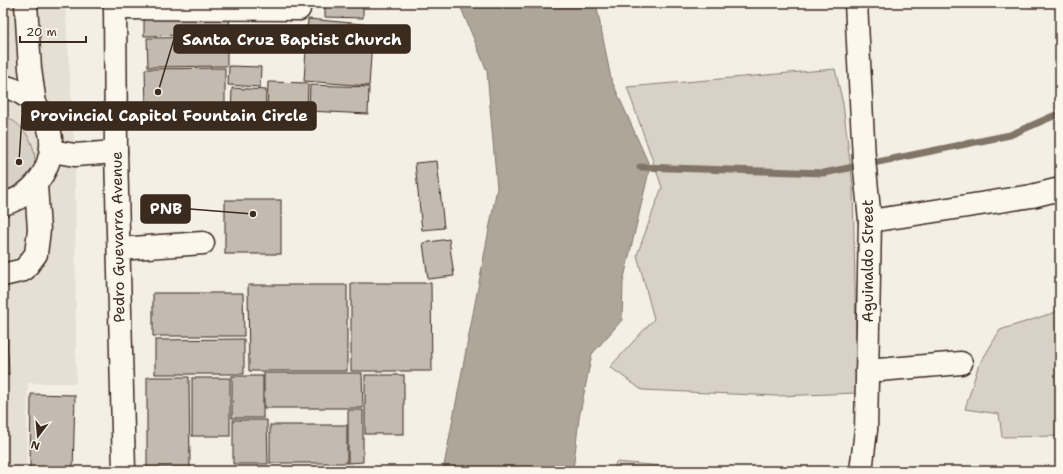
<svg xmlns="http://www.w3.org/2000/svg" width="1063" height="474" font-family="'Shantell Sans',sans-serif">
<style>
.built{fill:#e5dfd4}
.green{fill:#d8d1c6;stroke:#8a7e72}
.water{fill:#afa69a;stroke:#817468}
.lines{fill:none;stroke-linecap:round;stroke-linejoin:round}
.stream{stroke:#817468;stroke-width:7}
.building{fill:#c3bbb0;stroke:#3b2a1e}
.minor-casing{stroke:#3b2a1e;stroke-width:25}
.major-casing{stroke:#3b2a1e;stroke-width:25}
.minor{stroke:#fbf7ec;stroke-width:22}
.major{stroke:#fbf7ec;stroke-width:22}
.labels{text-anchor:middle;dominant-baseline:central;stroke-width:3.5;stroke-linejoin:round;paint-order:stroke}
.street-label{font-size:15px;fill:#3b2a1e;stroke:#fbf7ec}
.leader{fill:none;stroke:#3b2a1e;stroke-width:1.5}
.callout-dot{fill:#3b2a1e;stroke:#fbf7ec;stroke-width:1.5}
.callout{fill:#3b2a1e;stroke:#3b2a1e;stroke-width:1.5}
.callout-label{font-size:16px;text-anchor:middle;font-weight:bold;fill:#fff}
</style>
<rect width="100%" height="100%" fill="#f3efe4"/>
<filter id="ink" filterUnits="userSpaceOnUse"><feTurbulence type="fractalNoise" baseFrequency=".025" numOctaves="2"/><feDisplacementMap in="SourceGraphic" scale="8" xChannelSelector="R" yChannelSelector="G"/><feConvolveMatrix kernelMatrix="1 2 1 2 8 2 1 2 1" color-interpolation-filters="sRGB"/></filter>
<g filter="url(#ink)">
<!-- built -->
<polygon class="built" points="3,3 65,3 75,155 76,383 28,383 26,471 3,471"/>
<!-- green -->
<g class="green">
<polygon points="835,69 843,104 853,186 857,393 777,396 642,390 610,367 654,319 637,255 662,187 627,87"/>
<path d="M3,115C28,126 43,153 30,180C26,186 10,196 3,201Z"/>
<polygon points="1060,296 1060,436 1002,437 999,414 965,409 978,367 1000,330 1056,312"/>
<polygon points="616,462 720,471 614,471"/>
</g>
<!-- water -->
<polygon class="water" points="459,3 596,3 611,79 650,167 623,282 622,320 592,354 579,418 573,471 443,471 497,188 487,71"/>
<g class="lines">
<!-- stream -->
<polyline class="stream" points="640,167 824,173 1010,135 1058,114 1060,111"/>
</g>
<!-- building -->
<g class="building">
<polygon points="325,3 363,3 363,18 325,17"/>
<polygon points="229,14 230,34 144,36 144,16"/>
<polygon points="308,19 373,25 369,86 304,81"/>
<polygon points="227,37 227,66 148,67 147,38"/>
<polygon points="229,66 261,67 260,87 228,85"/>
<polygon points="225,68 225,106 146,107 145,69"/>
<polygon points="268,82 308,83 307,114 267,112"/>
<polygon points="310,85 369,87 368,114 309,111"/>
<polygon points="232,88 266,90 265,116 231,115"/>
<polygon points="437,161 444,228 422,230 415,163"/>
<rect x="225" y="200" width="56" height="54"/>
<polygon points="449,239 454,276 428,279 423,243"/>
<polygon points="351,283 431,283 432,371 351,371"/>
<polygon points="248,285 347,285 347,371 249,371"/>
<polygon points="153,293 243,293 244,336 153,336"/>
<polygon points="3,317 6,317 9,375 3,375"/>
<polygon points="244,339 244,374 155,374 155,340"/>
<polygon points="264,373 362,373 363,408 264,408"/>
<rect x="365" y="375" width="39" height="59"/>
<rect x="232" y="376" width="31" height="42"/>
<polygon points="147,377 189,377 190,468 147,468"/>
<rect x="192" y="378" width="38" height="58"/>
<polygon points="31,394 75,395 73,471 30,471"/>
<polygon points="348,410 363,410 363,462 348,463"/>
<polygon points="233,420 267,420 268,464 233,464"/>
<rect x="270" y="425" width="77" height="38"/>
<rect x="207" y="470" width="72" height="1"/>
<rect x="282" y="470" width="86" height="1"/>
</g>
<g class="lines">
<defs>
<g id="minor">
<polyline points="26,3 30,69 35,104"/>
<polyline points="856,3 864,159 870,221 866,430 861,471"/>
<polyline points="115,8 299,9"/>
<path d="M3,86C15,89 26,94 35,104C68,139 47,193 3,204"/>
<polyline points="51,151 75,155 116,152"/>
<polyline points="870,221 1032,196 1060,189"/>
<polyline points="119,249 203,243"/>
<polyline points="3,275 24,270 36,254 39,230 36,185"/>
<polyline points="867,371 961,363"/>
</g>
<polyline id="major" points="115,3 116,152 124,471"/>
</defs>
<!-- minor casing -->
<use href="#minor" class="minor-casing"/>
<!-- major casing -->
<use href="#major" class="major-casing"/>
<!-- minor -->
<use href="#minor" class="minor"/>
<!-- major -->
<use href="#major" class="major"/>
</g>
</g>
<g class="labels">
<!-- street labels -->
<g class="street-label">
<text transform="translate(118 237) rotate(-91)">Pedro Guevarra Avenue</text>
<text transform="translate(868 261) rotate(-90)">Aguinaldo Street</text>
</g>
</g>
<!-- callouts -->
<path class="leader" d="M158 92L174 39M19 162L22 116M253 214L190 209"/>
<g class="callout-dot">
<circle cx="158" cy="92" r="4"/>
<circle cx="19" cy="162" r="4"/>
<circle cx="253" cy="214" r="4"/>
</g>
<g class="callout">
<rect x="174" y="25" width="236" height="28" rx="4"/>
<rect x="22" y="102" width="294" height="28" rx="4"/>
<rect x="141" y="195" width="49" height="28" rx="4"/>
</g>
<g class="callout-label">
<text x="292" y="45">Santa Cruz Baptist Church</text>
<text x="169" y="121">Provincial Capitol Fountain Circle</text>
<text x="166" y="214">PNB</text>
</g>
<!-- margin -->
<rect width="1063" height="474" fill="none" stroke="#fbf7ec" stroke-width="16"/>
<rect x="8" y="8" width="1047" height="458" fill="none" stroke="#3b2a1e" stroke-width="1.5" filter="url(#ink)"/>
<!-- north arrow -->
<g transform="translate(38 436) rotate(196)" stroke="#fbf7ec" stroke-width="3" paint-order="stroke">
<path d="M0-3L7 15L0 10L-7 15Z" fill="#3b2a1e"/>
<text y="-6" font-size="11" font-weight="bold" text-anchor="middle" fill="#3b2a1e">N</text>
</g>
<!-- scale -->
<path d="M20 36v6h66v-6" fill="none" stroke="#3b2a1e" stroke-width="2"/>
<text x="26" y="36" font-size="12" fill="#3b2a1e" stroke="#fbf7ec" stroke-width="3" paint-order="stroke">20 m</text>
</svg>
